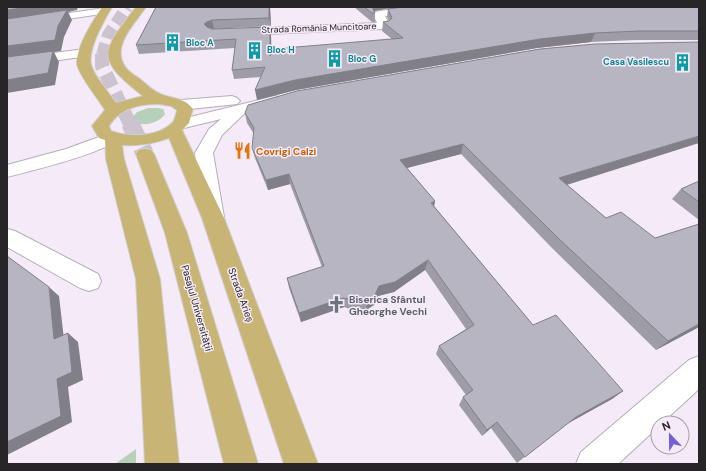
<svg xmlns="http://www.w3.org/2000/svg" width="706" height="471" font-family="'DM Sans',sans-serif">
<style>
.green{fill:#b6d0b9}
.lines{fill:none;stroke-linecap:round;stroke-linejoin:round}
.major-tunnel-far2{stroke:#ccc3cf;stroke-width:12;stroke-dasharray:12 5.5;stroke-linecap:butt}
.major-tunnel-far1{stroke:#ccc3cf;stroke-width:14;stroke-dasharray:14 7;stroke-linecap:butt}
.major-tunnel{stroke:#ccc3cf;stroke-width:18;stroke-dasharray:18 9;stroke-linecap:butt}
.minor-casing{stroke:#b6adb9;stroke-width:2}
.major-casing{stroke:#d0cfd0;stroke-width:2}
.minor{fill:#fff;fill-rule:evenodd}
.major{fill:#c8b576;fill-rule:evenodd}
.wall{fill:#9e9ca7}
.shaded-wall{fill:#817f88}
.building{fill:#b8b5c2;stroke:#817f88}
.labels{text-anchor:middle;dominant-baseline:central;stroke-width:3;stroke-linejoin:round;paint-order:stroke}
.far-street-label{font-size:9px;fill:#282529;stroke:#f5ebf8}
.far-culture-label{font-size:9px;font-weight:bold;fill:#0d838f;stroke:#f5ebf8;text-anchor:start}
.food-label{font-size:10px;font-weight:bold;fill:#c56008;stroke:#f5ebf8;text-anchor:start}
.street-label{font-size:10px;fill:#282529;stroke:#f5ebf8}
.worship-label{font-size:10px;font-weight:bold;fill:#5b616d;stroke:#f5ebf8;text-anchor:start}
</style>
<rect width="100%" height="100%" fill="#f5ebf8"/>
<!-- green -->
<g class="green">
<path d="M148,108H158L163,109L165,114C159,123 144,127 133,122L132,118L137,112Z"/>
<polygon points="136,449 136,464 115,464"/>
</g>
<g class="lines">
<!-- major-tunnel-far2 -->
<polyline class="major-tunnel-far2" points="102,55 108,35 127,7"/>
<!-- major-tunnel-far1 -->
<polyline class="major-tunnel-far1" points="102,54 102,66 130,124"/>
<!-- major-tunnel -->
<polyline class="major-tunnel" points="130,123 145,154"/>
<defs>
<g id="minor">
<polygon points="406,7 434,7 429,10 385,16 390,26 388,28 384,29 241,35 237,34 235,32 237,30 241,29 377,23 373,14 374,12"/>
<polygon points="104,8 109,11 108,13 7,28 7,22"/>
<polygon points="85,49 89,50 91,53 89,56 7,67 7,59"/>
<polygon points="232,96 237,98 240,101 237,104 181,110 176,108 173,105 176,102 181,100"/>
<polygon points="275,96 280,98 283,101 280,104 245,113 222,135 213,153 224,217 220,222 213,224 206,222 202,217 195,153 209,129 221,119 180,129 174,127 172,124 174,121"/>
<path d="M110,133L116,134L119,138C109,152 27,172 7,177V165L66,149Z"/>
<polygon points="7,229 15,231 98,274 101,281 98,288 89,291 80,288 7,247"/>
<polygon points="699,356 699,389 662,423 658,423 658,427 618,464 576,464 581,452 689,360"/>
</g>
<g id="major">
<path d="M102,7H112C104,21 88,48 91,64C93,75 110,94 116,103L143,96C95,58 101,53 136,7H146C136,22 112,45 124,65C127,71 134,75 140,79C147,85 154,92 163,95C174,99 185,98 193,109L189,123L182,130L224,218L318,464H284L202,218L169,138C153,144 139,146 122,145L124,159L160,279L179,464H145L136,279L106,159L105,140L99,138L92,126L105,110C99,100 78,74 77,64C76,47 93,21 102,7ZM159,104L171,106L177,110C176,114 175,119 173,122C159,137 130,138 111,131L109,126C120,108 139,104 159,104Z"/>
<polygon points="145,149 151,150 154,154 187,233 258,464 224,464 165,233 136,154 139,150"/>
</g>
</defs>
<!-- minor casing -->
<use href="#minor" class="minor-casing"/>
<!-- major casing -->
<use href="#major" class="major-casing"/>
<!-- minor -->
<use href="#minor" class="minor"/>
<!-- major -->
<use href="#major" class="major"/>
</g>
<!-- wall -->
<g class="wall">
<polygon points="156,7 270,7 271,26 213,29 271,35 271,53 392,39 382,31 383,22 389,21 387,17 388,9 699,7 699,40 635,40 591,42 537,48 296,90 257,100 261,77 234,79 232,70 235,48 139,54 136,45"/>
<polygon points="354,7 396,7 374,11 375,13 375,22 372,22"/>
<polygon points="699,42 567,185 606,218 655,238 699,224 699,327 656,350 551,247 461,154 407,168 435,201 434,206 533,325 623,391 612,399 568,423 517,463 491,428 482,436 459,405 463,397 466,395 436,354 439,346 466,329 425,270 394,292 378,296 374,305 366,310 356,311 344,307 301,322 289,288 287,278 322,267 290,184 268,190 255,158 252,148 254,134 247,123 245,113"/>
<polygon points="699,181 699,220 672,199 681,189"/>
</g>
<!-- shaded-wall -->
<g class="shaded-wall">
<polygon points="28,7 78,7 77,10 68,12 72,20 64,37 61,51 54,52 59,62 55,85 7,93 7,10"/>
<polygon points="269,7 270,7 271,26 269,18"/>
<polygon points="372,7 396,7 374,11 372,15"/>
<polygon points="212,20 214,28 209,30 204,24 207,22"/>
<polygon points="270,27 271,35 272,65 270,56"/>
<polygon points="595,33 591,42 537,48 296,90 257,100 255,90 295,80 540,39"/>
<polygon points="699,136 699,143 554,189 559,178"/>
<polygon points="463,144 461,154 399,170 400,160"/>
<polygon points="289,174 290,184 268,190 266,180"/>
<polygon points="435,201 433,212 431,203"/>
<polygon points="428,260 425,270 394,292 378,296 374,305 366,310 367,301 379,286"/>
<polygon points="49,287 59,296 65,348 54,339"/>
<polygon points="343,298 344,307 301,322 299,313"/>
<polygon points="699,324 699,327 656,350 668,341"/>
<polygon points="68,333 78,342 83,380 68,387 72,422 7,455 7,442"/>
<polygon points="623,391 612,399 567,424 576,417"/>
<polygon points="497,422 491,428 482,436 487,430"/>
</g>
<!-- building -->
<g class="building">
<polygon points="7,7 28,7 7,10"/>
<polygon points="156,7 269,7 269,18 212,20 207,22 204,24 207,27 212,29 270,27 270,56 273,49 403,38 383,22 389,21 392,18 388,9 403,7 699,7 699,31 639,31 595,33 540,39 295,80 255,90 265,67 232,70 236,39 136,45"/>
<polygon points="364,7 372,7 375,13 372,13"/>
<polygon points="67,10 58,26 55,40 7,46 7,19"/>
<polygon points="699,42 699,136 559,178 606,218 621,212 655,238 699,224 699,324 668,341 557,237 463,144 400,160 435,201 431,203 533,325 556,315 623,391 576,417 525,457 497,422 487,430 463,397 473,390 439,346 474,325 428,260 395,282 379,286 375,295 367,301 356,301 343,298 299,313 287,278 324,266 289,174 266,180 252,148 254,128 245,113 248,105 297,91 540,49 595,44"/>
<polygon points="53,51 48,73 7,80 7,57"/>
<polygon points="699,181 699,202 681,189"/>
<polygon points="7,256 49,287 54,339 68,333 72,372 57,379 61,416 7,442"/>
</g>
<!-- icons -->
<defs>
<symbol id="building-bare" viewBox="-9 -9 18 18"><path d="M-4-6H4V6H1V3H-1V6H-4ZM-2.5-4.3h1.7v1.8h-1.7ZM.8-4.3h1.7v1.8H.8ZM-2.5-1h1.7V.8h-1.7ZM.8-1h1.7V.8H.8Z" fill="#0f9aa8" stroke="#f5ebf8" stroke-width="2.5" paint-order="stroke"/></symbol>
<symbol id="restaurant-bare" viewBox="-9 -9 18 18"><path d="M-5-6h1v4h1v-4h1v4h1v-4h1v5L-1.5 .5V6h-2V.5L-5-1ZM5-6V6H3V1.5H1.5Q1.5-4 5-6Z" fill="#e8710a" stroke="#f5ebf8" stroke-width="2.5" paint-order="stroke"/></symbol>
<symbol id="church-bare" viewBox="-9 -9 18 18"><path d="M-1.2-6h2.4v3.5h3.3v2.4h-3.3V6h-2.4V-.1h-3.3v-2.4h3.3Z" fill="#6b7280" stroke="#f5ebf8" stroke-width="2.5" paint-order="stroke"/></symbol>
</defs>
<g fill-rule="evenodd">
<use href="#building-bare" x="160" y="30" width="25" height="25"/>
<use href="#building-bare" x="242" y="38" width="25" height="25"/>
<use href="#building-bare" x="322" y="46" width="25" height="25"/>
<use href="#building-bare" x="670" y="50" width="25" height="25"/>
<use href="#restaurant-bare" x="230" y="138" width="25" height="25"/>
<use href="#church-bare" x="324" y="292" width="25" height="25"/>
</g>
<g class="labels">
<!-- far-street labels -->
<g class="far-street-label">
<text transform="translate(319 28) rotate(-2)">Strada România Muncitoare</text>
</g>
<!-- far-culture labels -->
<g class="far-culture-label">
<text x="186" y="43">Bloc A</text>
<text x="267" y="50">Bloc H</text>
<text x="348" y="59">Bloc G</text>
<text x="669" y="62" text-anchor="end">Casa Vasilescu</text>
</g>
<!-- food labels -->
<g class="food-label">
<text x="256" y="151">Covrigi Calzi</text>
</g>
<!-- street labels -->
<g class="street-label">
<text transform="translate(241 295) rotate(70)">Strada Arieș</text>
<text transform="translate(197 308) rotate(74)">Pasajul Universității</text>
</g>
<!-- worship labels -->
<g class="worship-label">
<text x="349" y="299">Biserica Sfântul<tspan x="349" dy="12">Gheorghe Vechi</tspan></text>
</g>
</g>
<!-- border -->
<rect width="706" height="471" fill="none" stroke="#282529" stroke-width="16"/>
<!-- north arrow -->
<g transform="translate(670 435) rotate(338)"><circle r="19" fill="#f5ebf8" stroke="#a39ca5"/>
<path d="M0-3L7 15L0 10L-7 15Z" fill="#745fd9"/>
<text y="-6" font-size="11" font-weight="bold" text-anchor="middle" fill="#282529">N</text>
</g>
</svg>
